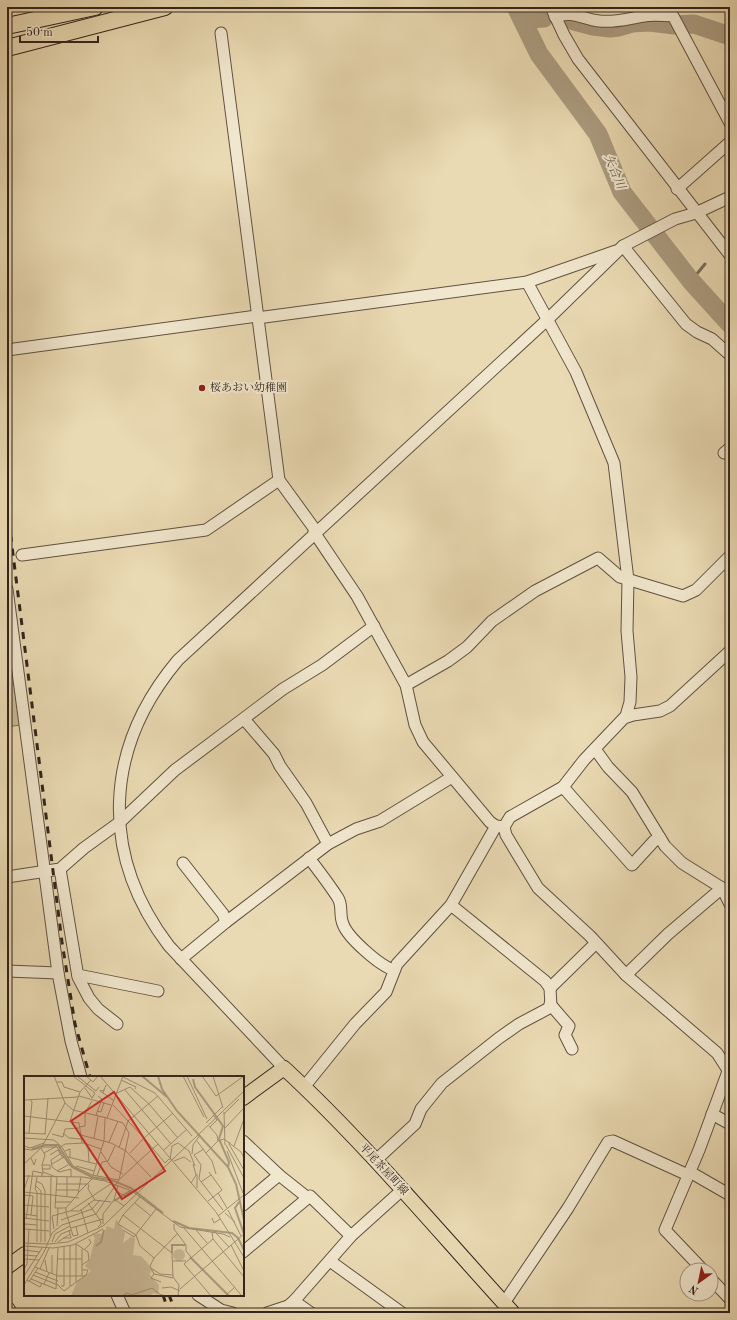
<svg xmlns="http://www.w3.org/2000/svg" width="737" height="1320" font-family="'Old Standard TT','Noto Serif JP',serif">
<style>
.green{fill:#cbbb9a;stroke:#7e705c}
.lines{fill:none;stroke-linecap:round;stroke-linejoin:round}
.stream{stroke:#7a6c58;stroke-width:3}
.river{stroke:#ab9c80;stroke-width:19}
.minor-casing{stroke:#5f5242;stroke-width:13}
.major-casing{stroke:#31241d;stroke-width:16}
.highway-casing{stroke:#31241d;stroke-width:18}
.minor{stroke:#f1e7ce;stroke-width:11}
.major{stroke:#eadab3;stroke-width:14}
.highway{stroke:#eadab3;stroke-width:16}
.rail{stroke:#31241d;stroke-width:3;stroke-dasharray:7 7;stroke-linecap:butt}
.poi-dot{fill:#8f2418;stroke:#f1e7ce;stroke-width:1.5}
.labels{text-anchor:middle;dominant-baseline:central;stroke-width:4;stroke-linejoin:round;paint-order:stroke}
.poi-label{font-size:11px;fill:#31241d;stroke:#f1e7ce;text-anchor:start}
.street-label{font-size:11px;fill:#31241d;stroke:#f1e7ce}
.water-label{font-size:12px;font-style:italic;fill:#5c4e40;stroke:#f1e7ce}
.inset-river{fill:none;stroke:#ab9c80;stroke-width:2}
.inset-road{fill:none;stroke:#a09177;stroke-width:1}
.view{fill:#d62828;fill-opacity:0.15;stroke:#d62828;stroke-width:2}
.inset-edge{fill:none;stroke:#31241d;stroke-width:2}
</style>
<rect width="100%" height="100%" fill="#eadab3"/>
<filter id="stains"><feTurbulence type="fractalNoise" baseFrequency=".005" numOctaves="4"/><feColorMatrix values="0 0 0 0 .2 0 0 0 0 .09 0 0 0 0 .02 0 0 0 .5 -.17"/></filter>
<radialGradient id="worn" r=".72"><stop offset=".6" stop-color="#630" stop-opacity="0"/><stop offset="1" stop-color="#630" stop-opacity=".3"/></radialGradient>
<!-- green -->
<polygon class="green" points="7,669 13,669 20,725 7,727"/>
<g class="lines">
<!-- stream -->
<polyline class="stream" points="691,281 705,264"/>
<!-- river -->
<g class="river">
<polyline points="516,7 539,54 598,134 622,192 691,281 730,324"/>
<polyline points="520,13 529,19 544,18"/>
<polyline points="574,21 593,26 610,28 618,27 632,23 650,22 674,25 694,24 730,36"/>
</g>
<defs>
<g id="minor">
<polyline points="551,7 564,35 578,59 730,255"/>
<path d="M555,17C572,10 582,19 599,21C615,23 630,18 645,16C654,14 664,16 673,16L730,123"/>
<polyline points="221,33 279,480 316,531"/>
<polyline points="677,189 730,142"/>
<polyline points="623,246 686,324 697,332 712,339 730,355"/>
<polyline points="527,282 576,372 614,463 628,580 627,631 631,677 630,702 626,716"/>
<polyline points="257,318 527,282 616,251"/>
<polyline points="7,350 257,316"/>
<polyline points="724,453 730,448"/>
<polyline points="314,532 357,596 406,685 415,725 423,742 490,822 496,826 504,827"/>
<polyline points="22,555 206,530 279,480"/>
<polyline points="7,589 58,973 71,1041 81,1077"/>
<polyline points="406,685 448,661 467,647 492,621 535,591 598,558 620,577 683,596 696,590 730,556"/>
<polyline points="244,719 274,754 280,766 306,803 328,844"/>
<polyline points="595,749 608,767 632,792 665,846 682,863 722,888 730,904"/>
<polyline points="563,787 632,865 654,841 660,838"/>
<path d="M309,858C319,871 329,884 338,898C343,906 339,915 343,924C348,938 380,966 394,970"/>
<polyline points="183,863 223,914 226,922"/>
<polyline points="60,869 78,977 89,998 98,1009 117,1024"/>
<polyline points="7,877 60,869 84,848 120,822 175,770 283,689 322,665 374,626"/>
<polyline points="181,959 226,922 328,844 356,829 380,821 452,777"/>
<polyline points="7,971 58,973"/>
<polyline points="78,975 158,991"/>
<polyline points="626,975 668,934 722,888"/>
<polyline points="550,988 596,943"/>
<polyline points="550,1004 569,1026 565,1035 572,1049"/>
<path d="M284,1068L169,946C99,854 104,748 178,660L548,319L623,246L675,219L696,213L730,197"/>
<polyline points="728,1070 717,1053 626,975 590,936 538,888 506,835 504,827 510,817 563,787 584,760 624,718 633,715 660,711 670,706 730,651"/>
<polyline points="304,1087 355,1024 386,992 397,964 451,905 496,826"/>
<polyline points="712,1114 730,1124"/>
<polyline points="243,1141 279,1175 308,1198"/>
<polyline points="375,1161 415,1124 421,1109 442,1083 499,1038 519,1024 551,1007 550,988 545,981 451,905"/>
<polyline points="690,1172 730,1195"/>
<polyline points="243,1205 279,1175"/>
<polyline points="243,1252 310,1196 351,1236"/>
<polyline points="330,1261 402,1313"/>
<polyline points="703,1270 665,1230 699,1150 730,1066"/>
<polyline points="711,1279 730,1299"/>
<polyline points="117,1295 125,1313"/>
<polyline points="198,1295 221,1310 233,1313"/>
<polyline points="294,1301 311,1313"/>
<polyline points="504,1303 568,1208 608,1142 613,1141 688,1175"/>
<polyline points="267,1313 288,1306 294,1301 351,1236 402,1190"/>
</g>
<g id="major">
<path d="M243,1098L284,1068C366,1144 438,1231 513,1313"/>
<polyline points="7,1267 25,1254"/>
</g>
<g id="highway">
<polyline points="7,26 95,7"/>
<polyline points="7,48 165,7"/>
<polyline points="7,1310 7,1313"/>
</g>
</defs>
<!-- minor casing -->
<use href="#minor" class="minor-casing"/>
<!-- major casing -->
<use href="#major" class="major-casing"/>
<!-- highway casing -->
<use href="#highway" class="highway-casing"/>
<!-- minor -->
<use href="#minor" class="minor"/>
<!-- major -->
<use href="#major" class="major"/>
<!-- highway -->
<use href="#highway" class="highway"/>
<!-- rail -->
<g class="rail">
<polyline points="7,507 62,942 75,1024 90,1077"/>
<polyline points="163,1295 169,1313"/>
<polyline points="169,1295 176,1313"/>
</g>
</g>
<!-- markers -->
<circle class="poi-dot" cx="202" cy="388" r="4"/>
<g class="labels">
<!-- poi labels -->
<g class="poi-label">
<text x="210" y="388">桜あおい幼稚園</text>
</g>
<!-- street labels -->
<g class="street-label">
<text transform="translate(383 1170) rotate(47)">平尾茶屋町線</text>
</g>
<!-- water labels -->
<g class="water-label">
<text transform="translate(614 172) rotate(67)">矢合川</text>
</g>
</g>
<!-- overview -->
<g transform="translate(24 1076)">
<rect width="220" height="220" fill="#eadab3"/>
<path d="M92,143L101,157L99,167L107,161L111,162L109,179L117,180L125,189L128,195L125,198L135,209L134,219L130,217L125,220H47L53,206L67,195L61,190L66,183L71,162L69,159L74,157L80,159L83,150L90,153ZM149 179a6 6 0 1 1 12 0a6 6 0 1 1-12 0Z" fill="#cbbb9a"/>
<path class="inset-river" d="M118,0L143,21M134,0L138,13L153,35L204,91L212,108L220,144M169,3L171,11L199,50L195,63L205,86L204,91M8,73L21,69H34L48,91L68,101L90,105L107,112L139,137M90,125L106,115M215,126L211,132L220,158M149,145L165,152L208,157L214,162L220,174M72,170L77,166L80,154M148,177V169H161M166,181L205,220"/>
<path class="inset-road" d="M30,0L41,27M49,0L71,17L68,22L61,12M53,0L72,15L75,11M62,0L69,6L74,0M76,0L192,136L220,181M159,0L180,41M163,0L183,43M178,0L192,20L220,0M189,0L199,32M99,1L131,17L168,60M97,4L112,11L111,13M33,6H38L40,11L56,16M80,14L76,15L79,17L82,9M101,14L147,68M79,17L89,24M93,17L106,11L125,28M55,20L87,29M0,24L54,21M125,28L154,62M89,29L120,62L149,37M73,35L77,36L80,26M200,36L201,69M61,37L68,25M200,38L215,23M72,39L78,23L74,20M0,40L55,47L58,67M46,45L56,16L67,4M182,47L199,30M185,50L193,59L194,65M55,51L61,50V37M186,51L193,44L189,39M200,53L220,32M0,57L22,58M5,57L8,26L6,23M39,57L45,62L57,63M21,58L24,22M28,58L39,61L41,53L55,52M57,59L87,67L102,75M0,62L30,64L38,71L49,90L68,99L95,104M70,62L74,40M120,62L141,87L145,83M80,65L81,42M173,65L188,85L192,98M85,66L94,45M206,66L205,68L220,94M202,69L220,102M0,70L6,72L20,67M210,70L220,43M18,71H33L46,90M64,71L65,86M17,72L21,79L18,89L19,98M35,72L41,68L60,67L77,73M95,72L104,45L134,20M0,73L8,74L16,72M180,73L170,79L177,89L175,103L199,134M140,74L163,53M41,75L46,73V81M102,75L127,101M203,75L219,117M77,76L87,91L99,98M20,77L33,70M106,77L119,63M182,77L194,65L200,63L217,76L220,82M36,78L27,84L28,91L35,96L47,93V101M168,78L169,69L176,59M26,79L34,74L39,82M44,81L72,88M7,82L10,89L12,83M146,84L148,70L154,67L165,75L171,90M150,85L160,81L167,86M114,86L134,68M0,88L18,71L41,27L49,34L83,42L99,0M28,88L40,81M18,89H26V93H18M52,90L70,95M33,95L44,89M19,96L32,101M69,99L80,65M0,100L59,101L81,105L108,115L156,151L199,158L206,161M73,100L78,86L84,85L91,70M13,101L11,113L13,116V166M33,101L31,132H42M96,103L114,86M12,105L18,108L21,115V166M177,106L187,99M167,107L172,99L169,88M32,108H65M11,109L17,115V166M65,109L64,113L71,124M173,112V98M0,114L5,99M32,114H54M92,115L101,120L108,115M0,116L55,122M54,117L68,103M194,117L203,132M43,120V101M116,121L99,139L148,177L149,201L155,209L154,220M90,123L100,130M0,125L1,119L9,120L7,139M184,125L198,114L185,96M31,126H47M64,127L76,144L77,148L74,151M111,127L127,140M0,129L25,131M57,133L64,157M204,134L217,160M47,135H56L70,124L87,126M42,136V132L54,118L57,101M42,136L49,160L54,159L52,151M201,137L211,146M0,138L13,140M99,139L94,148L112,159M194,140L220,119M0,142L25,145M188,142L190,147L196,143M2,143L9,95L18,97V101M37,144L68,133L76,124M79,148V138L90,124L94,109M150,148V153L162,169V175L167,181M33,150L34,132M47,152L79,143M160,152L218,220M0,153L25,155M0,153L1,148L13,149M30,153L28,140L46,135L88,107M99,154L110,161L132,133M172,154L183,167M191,156L205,171M112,159L116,170L130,182L153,158M26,160L27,101M39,162H47L45,154M189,163L220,201M28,166L31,158L46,150M31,166L37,158L47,154M34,166L46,158M0,167L25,168L44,166L79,150L220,15M52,168V206M52,168L64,176L65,184L58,189M207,169L220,195M0,170L29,172L49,169L79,153M46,170V210M58,173V200M0,174L16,176M60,174L67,167L65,163M0,179L13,180M28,179V198M130,182L126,190L130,198L149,202M0,183L15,184M34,183H58M21,184L23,196M149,185H162M11,191L34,200H61M127,192L136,198L149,199M0,193L3,188L5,153M16,193L25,172M11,196L34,205M130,198L127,202L137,206M9,199L34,209M0,200L18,172M7,203L32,213L34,172M3,204L16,211L18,207M5,206L14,192M20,208L25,197M0,209L20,176L28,157L38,149L72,138L95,104L105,57L99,47L83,42M34,209L40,215L62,199L64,194H58M37,210H40V171M138,212L147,211L156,215M156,213L220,158M98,220L103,217L108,219L128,212L137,219L144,220M187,220L160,188L189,163L188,156M201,220L211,211"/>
<path class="view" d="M90,16L141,95L98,123L47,45Z"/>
<rect width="220" height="220" class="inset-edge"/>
</g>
<!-- margin -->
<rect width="737" height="1320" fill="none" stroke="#eadab3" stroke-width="24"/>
<rect x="8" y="8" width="721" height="1304" fill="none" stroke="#31241d" stroke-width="2"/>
<rect x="12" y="12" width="713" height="1296" fill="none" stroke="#31241d"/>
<!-- north arrow -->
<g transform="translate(699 1282) rotate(213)"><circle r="19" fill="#f1e7ce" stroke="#a49987"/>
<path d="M0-3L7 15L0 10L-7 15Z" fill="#8f2418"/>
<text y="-6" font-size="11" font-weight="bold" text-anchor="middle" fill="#31241d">N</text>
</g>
<!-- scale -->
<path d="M20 36v6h78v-6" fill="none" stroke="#31241d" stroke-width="2"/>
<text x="26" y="36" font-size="12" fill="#31241d" stroke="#f1e7ce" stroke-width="3" paint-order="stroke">50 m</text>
<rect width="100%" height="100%" filter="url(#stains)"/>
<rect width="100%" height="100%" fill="url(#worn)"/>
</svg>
